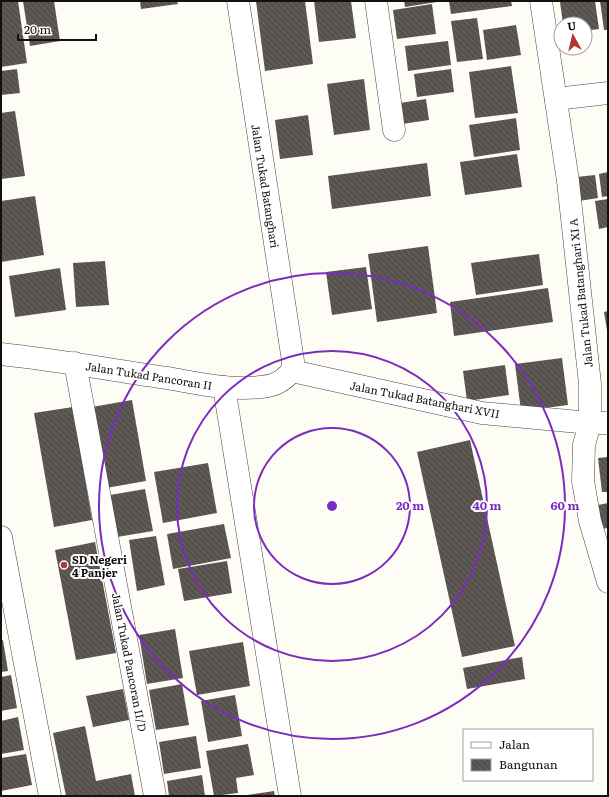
<svg xmlns="http://www.w3.org/2000/svg" width="609" height="797" font-family="Literata,serif">
<style>
.building{fill:url(#building-back-hatch)}
.lines{fill:none;stroke-linecap:round;stroke-linejoin:round}
.minor-casing{stroke:#444;stroke-width:23}
.minor{stroke:#fff;stroke-width:22}
.ring{fill:none;stroke:#7b2cbf;stroke-width:2}
.poi-dot{fill:#b33638;stroke:#fff;stroke-width:1.5}
.labels{text-anchor:middle;dominant-baseline:central;stroke-width:4;stroke-linejoin:round;paint-order:stroke}
.street-label{font-size:11px;fill:#111;stroke:#fff}
.poi-label{font-size:11px;font-weight:bold;fill:#111;stroke:#fff;text-anchor:start}
.centre{fill:#7b2cbf;stroke:#fff;stroke-width:2}
.ring-label{font-size:12px;text-anchor:middle;font-weight:bold;fill:#7b2cbf;stroke:#fff;stroke-width:4;stroke-linejoin:round;paint-order:stroke}
</style>
<defs>
<pattern id="building-back-hatch" width="6" height="6" patternUnits="userSpaceOnUse"><rect width="6" height="6" fill="#58524e"/><path d="M-1 5l2 2M0 0l6 6M5-1l2 2" fill="none" stroke="#6b6663"/></pattern>
</defs>
<rect width="100%" height="100%" fill="#fefdf5"/>
<!-- building -->
<g class="building">
<polygon points="1,1 18,1 27,63 1,67"/>
<polygon points="23,1 54,1 60,41 30,46"/>
<polygon points="140,1 177,1 178,4 141,9"/>
<polygon points="256,1 305,1 313,64 265,71"/>
<polygon points="314,1 351,1 356,38 319,42"/>
<polygon points="404,1 437,1 437,2 405,7"/>
<polygon points="449,1 511,1 512,6 451,14"/>
<polygon points="595,1 599,29 585,31 585,24 563,24 560,2"/>
<polygon points="600,1 608,1 608,30 604,30"/>
<polygon points="432,4 436,34 397,39 393,10"/>
<polygon points="477,18 483,59 457,62 451,21"/>
<polygon points="516,25 521,55 487,60 483,30"/>
<polygon points="448,41 451,65 408,71 405,46"/>
<polygon points="511,66 518,113 475,118 469,72"/>
<polygon points="17,69 20,93 1,95 1,71"/>
<polygon points="451,69 454,92 417,97 414,74"/>
<polygon points="364,79 370,130 334,135 327,84"/>
<polygon points="426,99 429,120 402,124 400,103"/>
<polygon points="15,111 25,176 1,179 1,113"/>
<polygon points="308,115 313,155 280,159 275,120"/>
<polygon points="516,118 520,150 474,157 469,125"/>
<polygon points="517,154 522,187 465,195 460,162"/>
<polygon points="427,163 431,196 332,209 328,176"/>
<polygon points="608,172 608,196 602,197 599,174"/>
<polygon points="595,175 598,198 579,201 576,177"/>
<polygon points="35,196 44,255 1,262 1,201"/>
<polygon points="608,199 608,227 599,229 595,201"/>
<polygon points="428,246 437,313 377,322 368,254"/>
<polygon points="539,254 543,285 476,295 471,263"/>
<polygon points="105,261 109,305 76,307 73,263"/>
<polygon points="366,267 372,309 332,315 326,272"/>
<polygon points="60,268 66,310 15,317 9,276"/>
<polygon points="548,288 553,322 454,336 450,302"/>
<polygon points="608,311 608,330 607,330 604,312"/>
<polygon points="562,358 568,405 521,411 515,364"/>
<polygon points="505,365 509,395 467,401 463,371"/>
<polygon points="132,400 146,481 106,488 92,407"/>
<polygon points="73,407 92,520 54,527 34,413"/>
<polygon points="470,440 515,646 462,657 417,452"/>
<polygon points="608,457 608,492 602,492 598,458"/>
<polygon points="208,463 217,513 163,523 154,472"/>
<polygon points="145,489 153,531 117,537 110,495"/>
<polygon points="608,503 608,528 601,529 598,505"/>
<polygon points="224,524 231,558 173,569 167,534"/>
<polygon points="156,536 165,585 137,591 129,540"/>
<polygon points="95,542 116,653 76,660 55,550"/>
<polygon points="227,561 232,593 184,601 178,569"/>
<polygon points="175,629 183,678 147,684 139,635"/>
<polygon points="3,640 8,671 1,672 1,641"/>
<polygon points="243,642 250,686 197,695 189,651"/>
<polygon points="522,657 525,679 467,689 463,668"/>
<polygon points="11,675 17,708 1,711 1,677"/>
<polygon points="182,684 189,725 156,730 149,690"/>
<polygon points="123,689 129,720 93,727 86,696"/>
<polygon points="235,695 242,736 208,742 201,701"/>
<polygon points="18,717 24,750 1,754 1,721"/>
<polygon points="85,726 96,781 131,774 135,796 66,796 53,733"/>
<polygon points="196,736 201,768 164,774 159,742"/>
<polygon points="248,744 254,775 236,778 238,793 214,796 206,751"/>
<polygon points="26,754 32,785 1,791 1,758"/>
<polygon points="202,775 205,796 169,796 167,781"/>
<polygon points="274,791 275,796 247,796 247,795"/>
</g>
<g class="lines">
<defs>
<g id="minor">
<polyline points="238,1 293,361 292,371"/>
<polyline points="376,1 394,130"/>
<polyline points="541,1 568,181 590,384 590,423 584,445 583,481 590,521 608,582"/>
<polyline points="556,99 608,93"/>
<path d="M1,354C57,360 112,370 167,378C197,383 230,391 261,387C275,386 283,381 292,371"/>
<polyline points="75,363 155,796"/>
<polyline points="292,371 482,413 590,423 608,423"/>
<polyline points="224,387 290,796"/>
<polyline points="1,537 50,796"/>
</g>
</defs>
<!-- minor casing -->
<use href="#minor" class="minor-casing"/>
<!-- minor -->
<use href="#minor" class="minor"/>
</g>
<!-- distance rings -->
<g class="ring">
<circle cx="332" cy="506" r="78"/>
<circle cx="332" cy="506" r="155"/>
<circle cx="332" cy="506" r="233"/>
</g>
<!-- markers -->
<circle class="poi-dot" cx="64" cy="565" r="4"/>
<g class="labels">
<!-- street labels -->
<g class="street-label">
<text transform="translate(266 186) rotate(81)">Jalan Tukad Batanghari</text>
<text transform="translate(580 293) rotate(-96)">Jalan Tukad Batanghari XI A</text>
<text transform="translate(149 375) rotate(9)">Jalan Tukad Pancoran II</text>
<text transform="translate(425 399) rotate(11)">Jalan Tukad Batanghari XVII</text>
<text transform="translate(130 662) rotate(79)">Jalan Tukad Pancoran II/D</text>
</g>
<!-- poi labels -->
<g class="poi-label">
<text x="72" y="559">SD Negeri<tspan x="72" dy="13">4 Panjer</tspan></text>
</g>
</g>
<circle cx="332" cy="506" r="6" class="centre"/>
<g class="ring-label">
<text x="410" y="510">20 m</text>
<text x="487" y="510">40 m</text>
<text x="565" y="510">60 m</text>
</g>
<!-- border -->
<rect width="609" height="797" fill="none" stroke="#111111" stroke-width="4"/>
<!-- legend -->
<rect x="463" y="729" width="130" height="52" fill="#ffffff" stroke="#a0a0a0"/>
<rect x="471" y="742" width="20" height="6" fill="#ffffff" stroke="#a0a0a0"/>
<text x="499" y="749" font-size="12" fill="#111111">Jalan</text>
<rect x="471" y="759" width="20" height="12" fill="url(#building-back-hatch)" stroke="#a0a0a0"/>
<text x="499" y="769" font-size="12" fill="#111111">Bangunan</text>
<!-- north arrow -->
<g transform="translate(573 36) rotate(352)"><circle r="19" fill="#ffffff" stroke="#a0a0a0"/>
<path d="M0-3L7 15L0 10L-7 15Z" fill="#b33638"/>
<text y="-6" font-size="11" font-weight="bold" text-anchor="middle" fill="#111111">U</text>
</g>
<!-- scale -->
<path d="M18 34v6h78v-6" fill="none" stroke="#111111" stroke-width="2"/>
<text x="24" y="34" font-size="12" fill="#111111" stroke="#ffffff" stroke-width="3" paint-order="stroke">20 m</text>
</svg>
